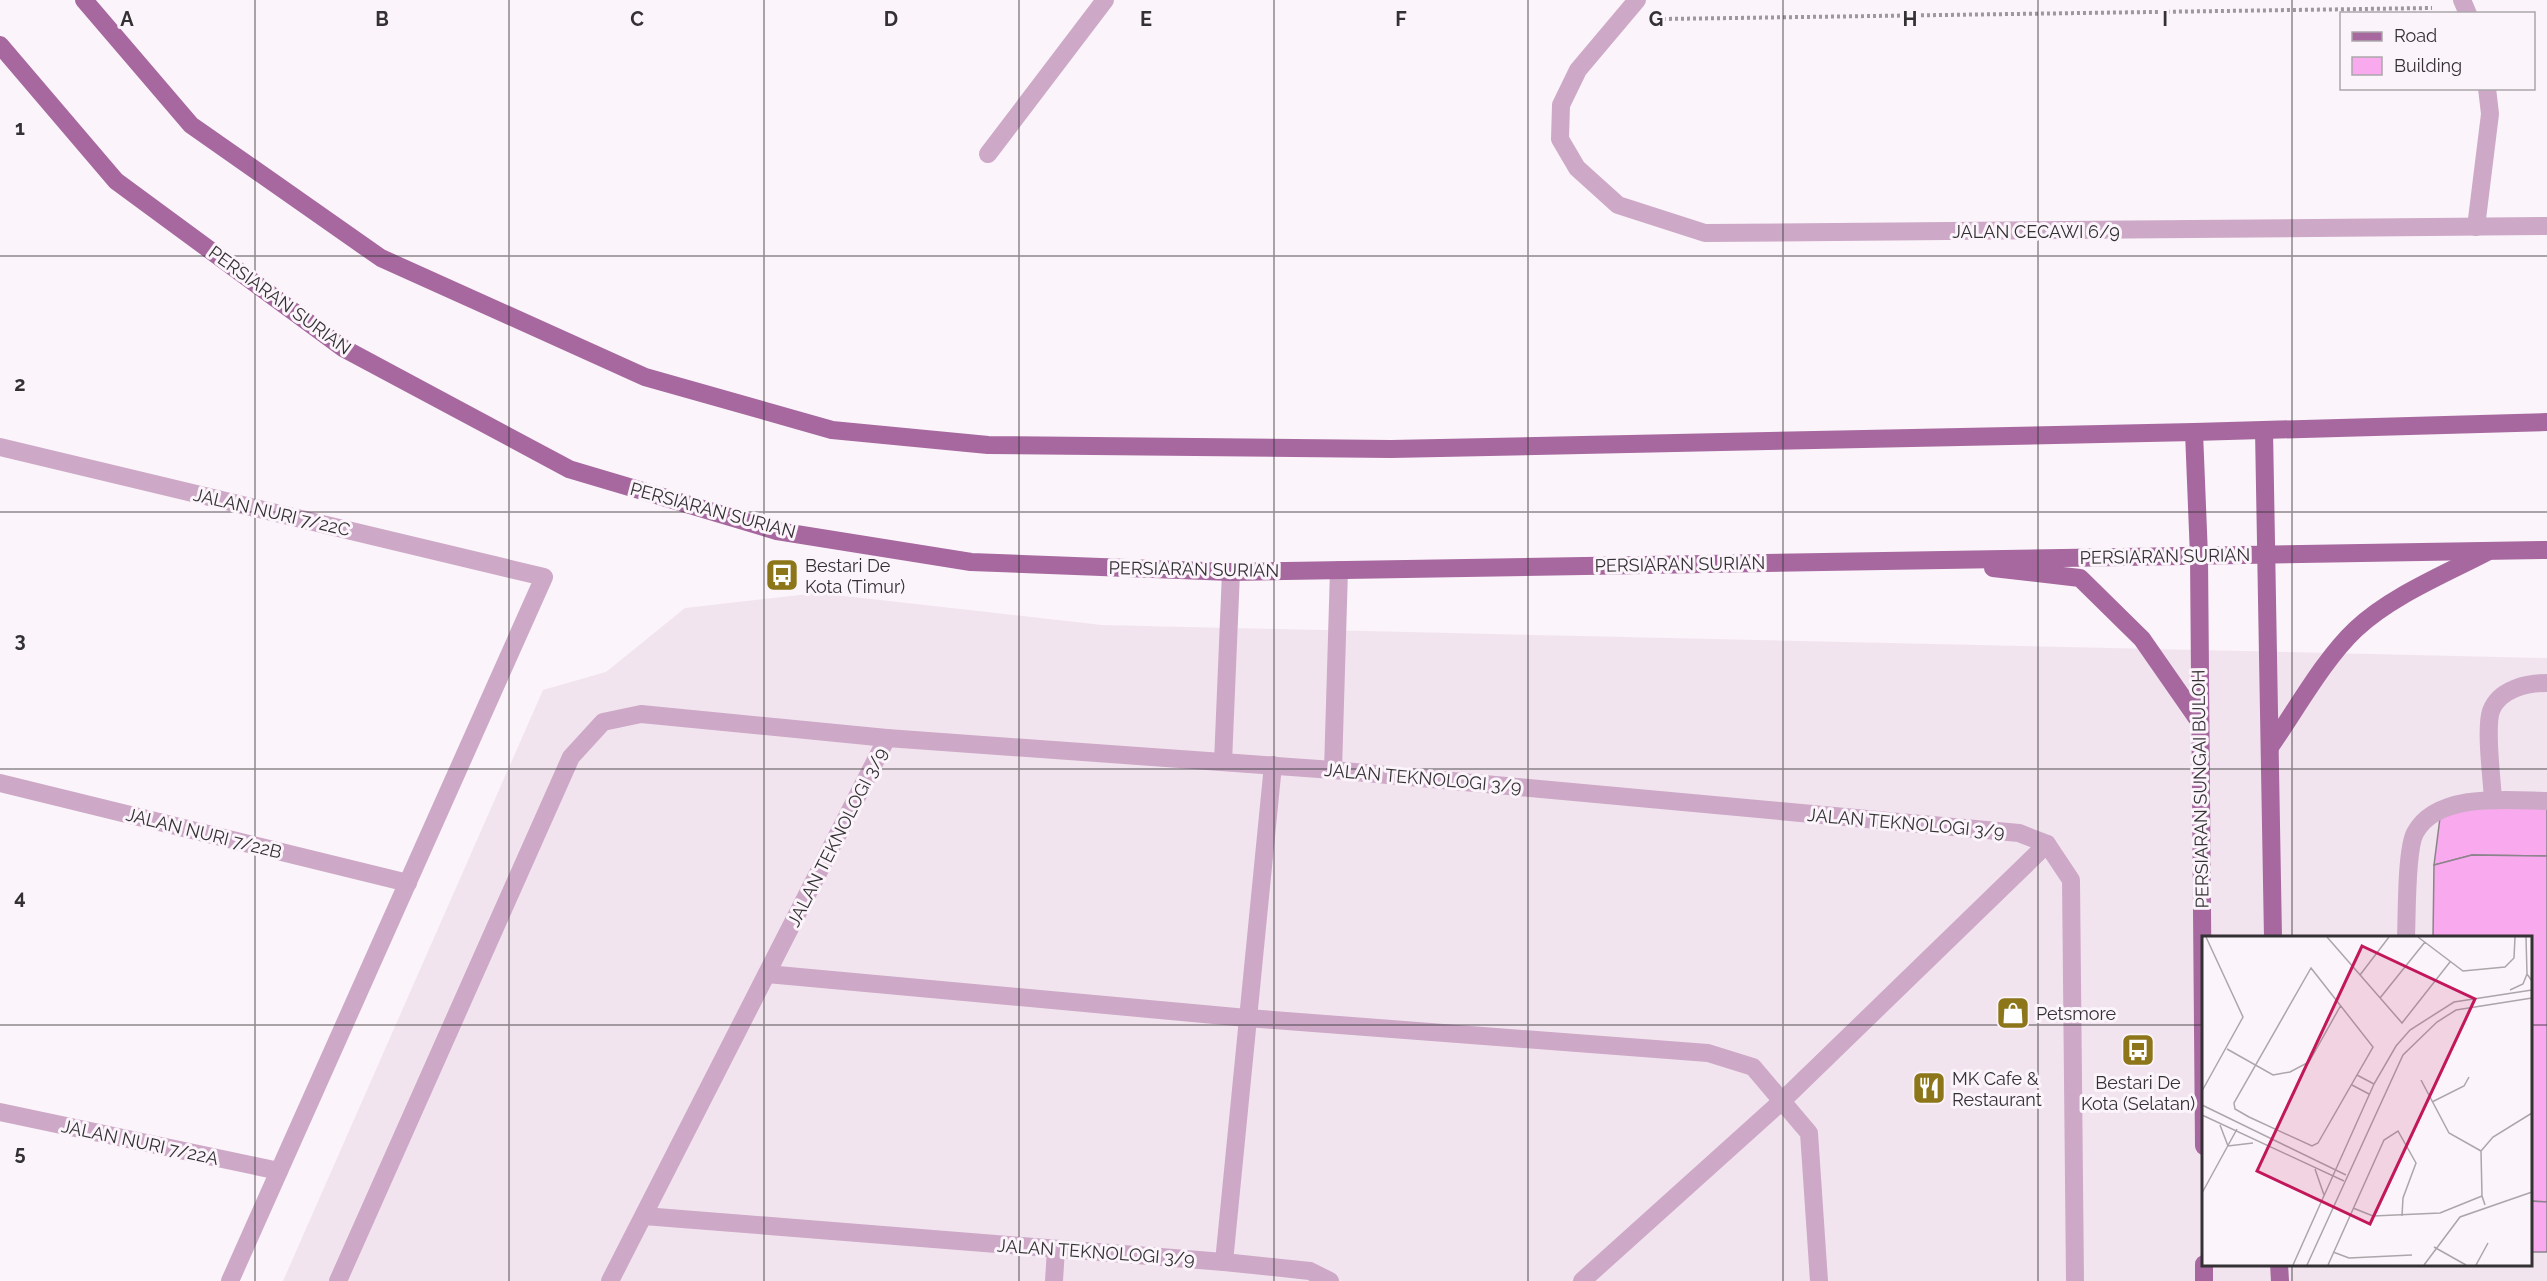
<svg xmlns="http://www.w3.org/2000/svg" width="2547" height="1281" font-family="Raleway,sans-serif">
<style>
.built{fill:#f2e4ef;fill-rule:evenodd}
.building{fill:#f9a9ee;stroke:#8b848a;stroke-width:1.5}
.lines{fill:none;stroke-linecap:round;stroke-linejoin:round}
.path{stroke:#9c989c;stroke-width:4;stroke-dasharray:3 3;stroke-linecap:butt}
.lane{stroke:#cda9c7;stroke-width:18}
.street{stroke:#cda9c7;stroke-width:18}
.primary{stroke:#a6689e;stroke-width:18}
.grid{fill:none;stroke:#333133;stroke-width:1.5;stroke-opacity:0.55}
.labels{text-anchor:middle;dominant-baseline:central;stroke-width:6;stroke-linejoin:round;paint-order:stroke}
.street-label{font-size:18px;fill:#333133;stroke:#fbf4fa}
.poi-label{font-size:18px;fill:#333133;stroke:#fbf4fa;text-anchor:start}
.inset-road{fill:none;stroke:#aba6aa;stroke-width:1.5}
.view{fill:#c2185b;fill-opacity:0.15;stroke:#c2185b;stroke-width:3}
.inset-edge{fill:none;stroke:#333133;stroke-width:3}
.grid-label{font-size:20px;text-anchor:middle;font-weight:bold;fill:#333133;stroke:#fbf4fa;stroke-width:6;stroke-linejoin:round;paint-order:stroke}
</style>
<rect width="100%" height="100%" fill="#fbf4fa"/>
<!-- built -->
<path class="built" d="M818,593L1102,625L2547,658V1281H283L543,690L606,672L685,608ZM2204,938H2530V1264H2204Z"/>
<!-- building -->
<g class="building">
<polygon points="2442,802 2547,807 2547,856 2472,855 2434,865"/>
<polygon points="2472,855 2547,856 2547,1202 2530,1201 2530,938 2433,938 2434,865"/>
<polygon points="2530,1201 2547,1202 2547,1252 2530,1252"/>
</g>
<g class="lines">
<!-- path -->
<polyline class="path" points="1663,19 2432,8"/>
<!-- lane -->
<g class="lane">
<path d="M2493,800C2492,779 2485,729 2491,711C2499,689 2527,683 2547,683"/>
<path d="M2406,938C2407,915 2406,850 2415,833C2437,792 2508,800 2547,801"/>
<polyline points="767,974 1247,1018 1708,1053 1753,1067 1809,1133 1819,1281"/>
<polyline points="1224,1262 1273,765"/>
<polyline points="338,1281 571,757 603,722 641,714 887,738"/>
<polyline points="1054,1281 1056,1249"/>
</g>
<!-- street -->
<g class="street">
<polyline points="1637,0 1578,70 1561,105 1560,139 1577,168 1618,205 1705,233 2547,226"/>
<polyline points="2462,0 2468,14"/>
<polyline points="988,154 1105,0"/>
<polyline points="2476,227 2490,114 2487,88"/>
<polyline points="0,447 544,577 230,1281"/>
<polyline points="1223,762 1231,572"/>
<polyline points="1333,770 1339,570"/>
<polyline points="0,783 408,883"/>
<polyline points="0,1112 279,1171"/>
<polyline points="644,1216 1224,1262 1310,1271 1330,1281"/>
<polyline points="610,1281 887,738 1333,770 2019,833 2047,844 2071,880 2075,1281"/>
<polyline points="1582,1281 1782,1101 2047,844"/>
</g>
<!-- primary -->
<g class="primary">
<polyline points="84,0 191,125 381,258 645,377 832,430 988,445 1391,449 2194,432 2547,422"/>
<polyline points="0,45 116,181 343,348 569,469 777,531 971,562 1231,572 2547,550"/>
<polyline points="2264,430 2273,938"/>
<polyline points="2194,432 2199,556 2204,1146"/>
<polyline points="1993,568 2080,578 2142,639 2199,721"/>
<path d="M2270,747C2296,710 2324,659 2356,629C2391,596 2445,574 2487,552"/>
<polyline points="2204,1264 2204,1281"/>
<polyline points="2279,1264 2280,1281"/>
</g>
</g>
<!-- grid -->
<path class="grid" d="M255,0V1281M509,0V1281M764,0V1281M1019,0V1281M1274,0V1281M1528,0V1281M1783,0V1281M2038,0V1281M2292,0V938M0,256H2547M0,512H2547M0,769H2547M0,1025H2204M2530,1025H2547M2292,1264V1281"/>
<!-- icons -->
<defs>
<symbol id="bus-square" viewBox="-11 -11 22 22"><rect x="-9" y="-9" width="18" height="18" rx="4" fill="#8d761a" stroke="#fbf4fa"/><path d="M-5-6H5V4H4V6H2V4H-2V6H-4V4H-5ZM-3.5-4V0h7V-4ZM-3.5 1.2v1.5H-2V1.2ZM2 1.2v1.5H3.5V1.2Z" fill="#fff"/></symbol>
<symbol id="shop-square" viewBox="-11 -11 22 22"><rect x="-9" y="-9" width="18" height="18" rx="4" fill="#8d761a" stroke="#fbf4fa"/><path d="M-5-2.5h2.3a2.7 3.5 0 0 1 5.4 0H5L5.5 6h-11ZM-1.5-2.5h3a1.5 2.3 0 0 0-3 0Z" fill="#fff"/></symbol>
<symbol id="restaurant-square" viewBox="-11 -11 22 22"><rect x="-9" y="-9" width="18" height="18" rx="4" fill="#8d761a" stroke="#fbf4fa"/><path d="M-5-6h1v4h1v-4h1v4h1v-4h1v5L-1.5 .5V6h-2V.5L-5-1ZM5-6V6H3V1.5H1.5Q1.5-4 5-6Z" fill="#fff"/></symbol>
</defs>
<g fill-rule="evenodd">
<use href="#bus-square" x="763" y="556" width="38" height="38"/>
<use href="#shop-square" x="1994" y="994" width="38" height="38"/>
<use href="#bus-square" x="2119" y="1031" width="38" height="38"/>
<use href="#restaurant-square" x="1910" y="1069" width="38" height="38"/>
</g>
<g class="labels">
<!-- street labels -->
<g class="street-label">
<text x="2036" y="231">JALAN CECAWI 6/9</text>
<text transform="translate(280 300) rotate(36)">PERSIARAN SURIAN</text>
<text transform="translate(713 510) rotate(15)">PERSIARAN SURIAN</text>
<text transform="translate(272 512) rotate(13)">JALAN NURI 7/22C</text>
<text transform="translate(2165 556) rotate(-1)">PERSIARAN SURIAN</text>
<text transform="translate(1680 564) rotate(-1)">PERSIARAN SURIAN</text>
<text transform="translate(1194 569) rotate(1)">PERSIARAN SURIAN</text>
<text transform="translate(1423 778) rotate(5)">JALAN TEKNOLOGI 3/9</text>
<text transform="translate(2200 789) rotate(-91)">PERSIARAN SUNGAI BULOH</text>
<text transform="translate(1906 823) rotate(5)">JALAN TEKNOLOGI 3/9</text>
<text transform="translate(204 833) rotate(14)">JALAN NURI 7/22B</text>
<text transform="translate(837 837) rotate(-63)">JALAN TEKNOLOGI 3/9</text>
<text transform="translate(140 1142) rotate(12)">JALAN NURI 7/22A</text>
<text transform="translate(1096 1252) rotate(4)">JALAN TEKNOLOGI 3/9</text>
</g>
<!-- poi labels -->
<g class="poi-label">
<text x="805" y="565">Bestari De<tspan x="805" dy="21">Kota (Timur)</tspan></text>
<text x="2036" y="1013">Petsmore</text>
<text x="1952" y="1078">MK Cafe &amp;<tspan x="1952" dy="21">Restaurant</tspan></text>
<text x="2138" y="1082" text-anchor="middle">Bestari De<tspan x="2138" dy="21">Kota (Selatan)</tspan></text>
</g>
</g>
<!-- overview -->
<g transform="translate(2202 936)">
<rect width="330" height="330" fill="#fbf4fa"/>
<path class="inset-road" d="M125,1L200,87L248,26M216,1L261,35L303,31L312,22L313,1M324,1L325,38M109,32L171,111L116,207L110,210L47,181L33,173L32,167ZM158,39L187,1M308,54L321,48L325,38L330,45M178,62L223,6M25,113L71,139L88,136L107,126L139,69M155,139L172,148M219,144L247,197L279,215M150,149L167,158M0,155L41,81L4,1M230,166L262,150L267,141M0,169L144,239M0,179L142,245M18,189L26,210L51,207M113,233L122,259M0,257L35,193M283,269L280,260L279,215L291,201L330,177M151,272L171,280L238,277L280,260M232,311L264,329M131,316L147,322L210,319M91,329L172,148L194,110L208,94L252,66L330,54M105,329L201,119L235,86L254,74L330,62M126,329L182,204L196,195L214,227L201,262L200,280M222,329L258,281L330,256M274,329L286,307"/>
<path class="view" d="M160,10L273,63L168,288L55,235Z"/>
<rect width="330" height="330" class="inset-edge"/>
</g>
<g class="grid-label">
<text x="127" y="26">A</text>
<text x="382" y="26">B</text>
<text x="637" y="26">C</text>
<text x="891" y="26">D</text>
<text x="1146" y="26">E</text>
<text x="1401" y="26">F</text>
<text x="1656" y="26">G</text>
<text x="1910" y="26">H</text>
<text x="2165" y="26">I</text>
<text x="20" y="135">1</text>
<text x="20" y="391">2</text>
<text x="20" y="647">3</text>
<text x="20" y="904">4</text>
<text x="20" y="1160">5</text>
</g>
<!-- legend -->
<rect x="2340" y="12" width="195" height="78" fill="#fbf4fa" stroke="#aba6aa" stroke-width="1.5"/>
<rect x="2352" y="32" width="30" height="9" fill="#a6689e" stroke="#aba6aa" stroke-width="1.5"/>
<text x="2394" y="42" font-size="18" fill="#333133">Road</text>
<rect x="2352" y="57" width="30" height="18" fill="#f9a9ee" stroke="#aba6aa" stroke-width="1.5"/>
<text x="2394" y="72" font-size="18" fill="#333133">Building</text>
</svg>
